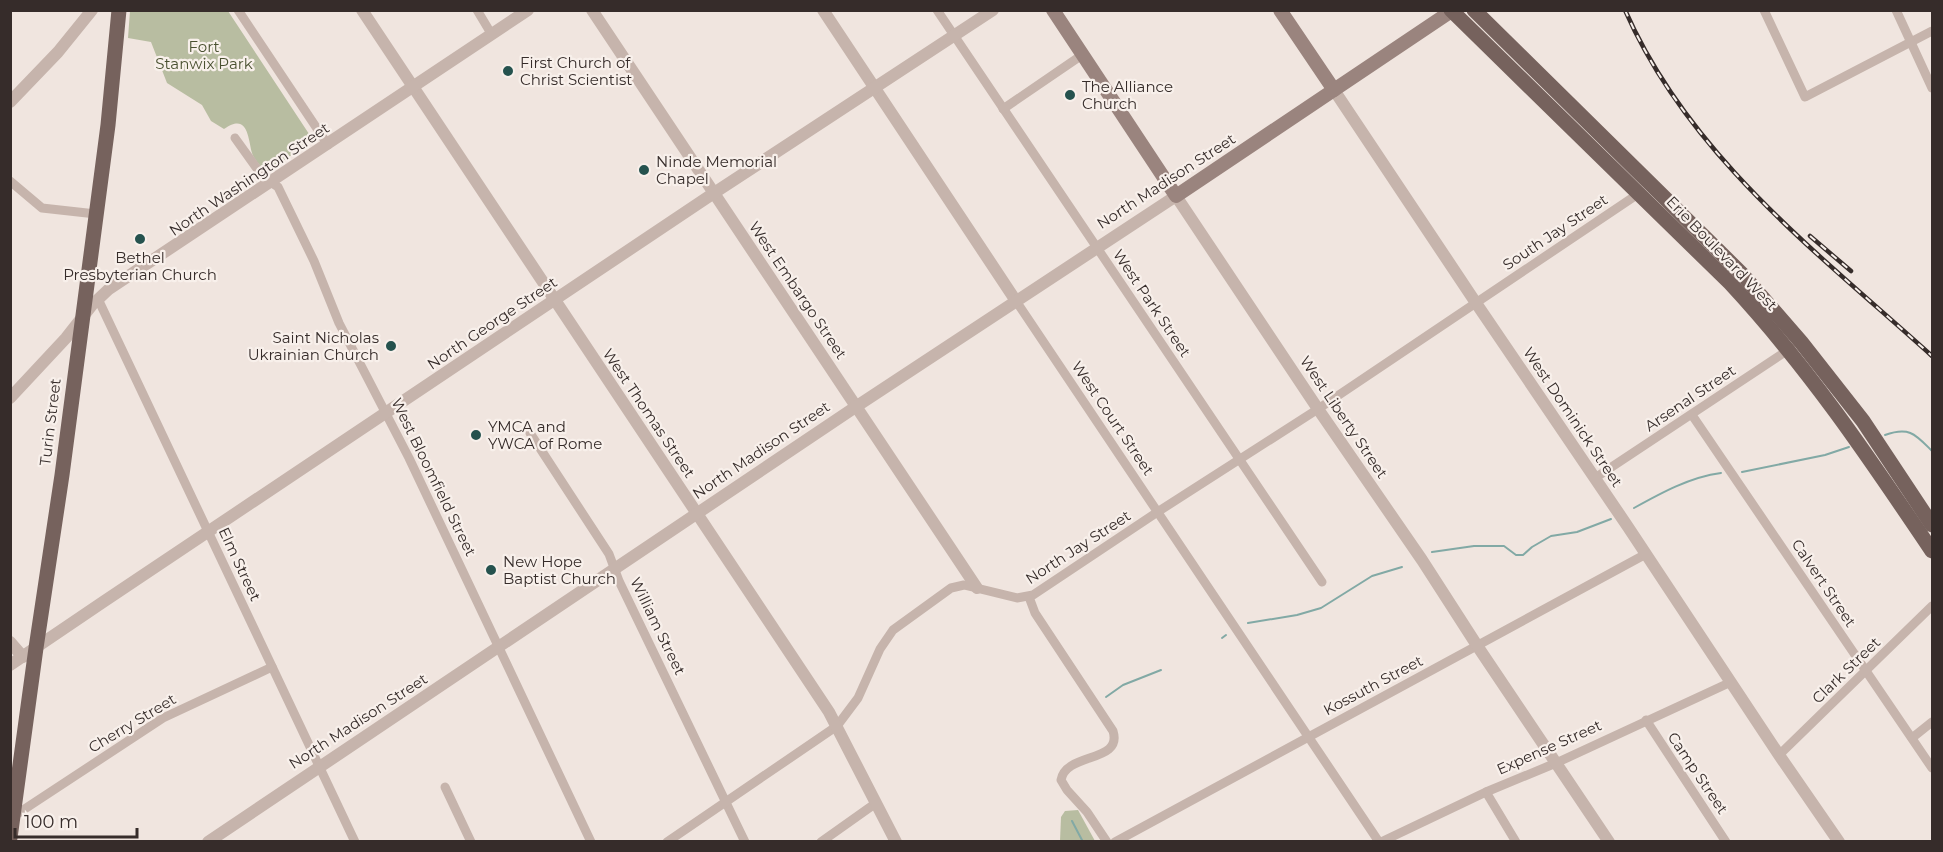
<svg xmlns="http://www.w3.org/2000/svg" width="1943" height="852" font-family="Montserrat,sans-serif">
<style>
.green{fill:#b8bda1}
.lines{fill:none;stroke-linecap:round;stroke-linejoin:round}
.stream{stroke:#82a9a5;stroke-width:2}
.minor{stroke:#c6b4ac;stroke-width:9}
.tertiary{stroke:#c6b4ac;stroke-width:12}
.secondary{stroke:#9a847e;stroke-width:14}
.primary{stroke:#76625d;stroke-width:15}
.rail-casing{stroke:#362c2a;stroke-width:4.5}
.rail{stroke:#f8f0eb;stroke-width:2;stroke-dasharray:7;stroke-linecap:butt}
.poi-dot{fill:#25524e;stroke:#f8f0eb;stroke-width:2}
.labels{text-anchor:middle;dominant-baseline:central;stroke-width:4.5;stroke-linejoin:round;paint-order:stroke}
.park-label{font-size:15px;fill:#4a5131;stroke:#f8f0eb}
.poi-label{font-size:15px;fill:#362c2a;stroke:#f8f0eb;text-anchor:start}
.street-label{font-size:15px;fill:#362c2a;stroke:#f8f0eb}
</style>
<rect width="100%" height="100%" fill="#f0e5df"/>
<!-- green -->
<g class="green">
<path d="M130,11H228L313,140L266,173C262,167 254,160 252,153C248,138 248,112 224,129L211,121L202,105L167,83L151,42L128,38Z"/>
<polygon points="1078,810 1095,841 1060,841 1061,817 1065,811"/>
</g>
<g class="lines">
<!-- stream -->
<g class="stream">
<path d="M1885,435C1910,426 1916,435 1932,451"/>
<polyline points="1742,472 1825,455 1849,447"/>
<path d="M1634,508C1661,493 1690,477 1721,473"/>
<polyline points="1432,552 1474,546 1504,546 1516,555 1523,555 1532,547 1551,536 1577,532 1611,519"/>
<polyline points="1248,623 1297,615 1321,608 1372,576 1402,567"/>
<polyline points="1222,638 1226,635"/>
<polyline points="1106,697 1123,685 1161,670"/>
<polyline points="1072,821 1083,842"/>
</g>
<!-- minor -->
<g class="minor">
<polyline points="238,10 328,145"/>
<polyline points="477,10 492,35"/>
<polyline points="937,10 1322,582"/>
<polyline points="1764,10 1805,97 1932,31"/>
<polyline points="1896,10 1932,88"/>
<polyline points="1003,109 1082,55"/>
<polyline points="235,138 263,177 278,187 314,261 339,323 409,458 591,842"/>
<polyline points="10,181 42,208 96,214"/>
<polyline points="98,299 355,842"/>
<polyline points="1016,301 1379,842"/>
<polyline points="1692,415 1932,768"/>
<polyline points="530,433 609,554 619,581 745,842"/>
<polyline points="1595,478 1791,348"/>
<path d="M1029,597L1035,613L1113,731C1123,763 1066,752 1061,780L1067,790L1087,812L1107,842"/>
<polyline points="1646,720 1726,842"/>
<polyline points="1912,738 1932,722"/>
<polyline points="1779,755 1932,606"/>
<polyline points="445,787 471,842"/>
<polyline points="1486,792 1516,842"/>
<polyline points="14,816 163,718 272,667"/>
<polyline points="667,842 837,726 858,698 880,649 893,630 951,588 964,585 1017,598 1033,595 1159,511 1318,409 1641,192"/>
<polyline points="821,842 876,803"/>
<path d="M1115,842C1292,745 1469,651 1646,554"/>
<polyline points="1381,842 1486,792 1556,763 1731,682"/>
</g>
<!-- tertiary -->
<g class="tertiary">
<polyline points="362,10 829,712 896,842"/>
<polyline points="592,10 977,588"/>
<polyline points="823,10 1016,301"/>
<polyline points="1334,90 1476,303 1628,527 1779,755 1839,842"/>
<polyline points="10,102 58,52 92,10"/>
<polyline points="10,398 66,338 92,305 109,289 528,10"/>
<polyline points="10,642 23,657"/>
<polyline points="10,665 103,602 714,193 993,10"/>
<polyline points="208,842 857,406 1176,196 1318,409 1422,560 1478,647 1609,842"/>
</g>
<!-- secondary -->
<g class="secondary">
<polyline points="1053,10 1176,196 1453,10"/>
<polyline points="1280,10 1334,90"/>
</g>
<!-- primary -->
<g class="primary">
<path d="M1451,10L1730,283C1808,367 1868,456 1932,551"/>
<polyline points="1474,10 1741,273 1801,342 1863,421 1932,525"/>
<polyline points="10,838 36,648 62,475 108,125 119,10"/>
</g>
<defs>
<g id="rail">
<path d="M1625,10C1689,156 1818,253 1932,356"/>
<polyline points="1810,236 1851,271"/>
</g>
</defs>
<!-- rail casing -->
<use href="#rail" class="rail-casing"/>
<!-- rail -->
<use href="#rail" class="rail"/>
</g>
<!-- markers -->
<g class="poi-dot">
<circle cx="508" cy="71" r="6"/>
<circle cx="1070" cy="95" r="6"/>
<circle cx="644" cy="170" r="6"/>
<circle cx="140" cy="239" r="6"/>
<circle cx="391" cy="346" r="6"/>
<circle cx="476" cy="435" r="6"/>
<circle cx="491" cy="570" r="6"/>
</g>
<g class="labels">
<!-- park labels -->
<g class="park-label">
<text x="204" y="46">Fort<tspan x="204" dy="17">Stanwix Park</tspan></text>
</g>
<!-- poi labels -->
<g class="poi-label">
<text x="520" y="62">First Church of<tspan x="520" dy="17">Christ Scientist</tspan></text>
<text x="1082" y="86">The Alliance<tspan x="1082" dy="17">Church</tspan></text>
<text x="656" y="161">Ninde Memorial<tspan x="656" dy="17">Chapel</tspan></text>
<text x="140" y="257" text-anchor="middle">Bethel<tspan x="140" dy="17">Presbyterian Church</tspan></text>
<text x="379" y="337" text-anchor="end">Saint Nicholas<tspan x="379" dy="17">Ukrainian Church</tspan></text>
<text x="488" y="426">YMCA and<tspan x="488" dy="17">YWCA of Rome</tspan></text>
<text x="503" y="561">New Hope<tspan x="503" dy="17">Baptist Church</tspan></text>
</g>
<!-- street labels -->
<g class="street-label">
<text transform="translate(249 179) rotate(-34)">North Washington Street</text>
<text transform="translate(1166 181) rotate(-33)">North Madison Street</text>
<text transform="translate(1555 232) rotate(-34)">South Jay Street</text>
<text transform="translate(1722 253) rotate(46)">Erie Boulevard West</text>
<text transform="translate(798 290) rotate(56)">West Embargo Street</text>
<text transform="translate(1152 303) rotate(56)">West Park Street</text>
<text transform="translate(492 323) rotate(-34)">North George Street</text>
<text transform="translate(1690 398) rotate(-34)">Arsenal Street</text>
<text transform="translate(649 413) rotate(56)">West Thomas Street</text>
<text transform="translate(1344 417) rotate(56)">West Liberty Street</text>
<text transform="translate(1573 417) rotate(56)">West Dominick Street</text>
<text transform="translate(1113 418) rotate(56)">West Court Street</text>
<text transform="translate(50 422) rotate(-83)">Turin Street</text>
<text transform="translate(761 450) rotate(-34)">North Madison Street</text>
<text transform="translate(434 477) rotate(64)">West Bloomfield Street</text>
<text transform="translate(1078 547) rotate(-33)">North Jay Street</text>
<text transform="translate(240 564) rotate(65)">Elm Street</text>
<text transform="translate(1824 583) rotate(56)">Calvert Street</text>
<text transform="translate(658 626) rotate(64)">William Street</text>
<text transform="translate(1846 670) rotate(-44)">Clark Street</text>
<text transform="translate(1373 685) rotate(-28)">Kossuth Street</text>
<text transform="translate(358 721) rotate(-33)">North Madison Street</text>
<text transform="translate(132 723) rotate(-31)">Cherry Street</text>
<text transform="translate(1549 747) rotate(-24)">Expense Street</text>
<text transform="translate(1698 773) rotate(56)">Camp Street</text>
</g>
</g>
<!-- border -->
<rect width="1943" height="852" fill="none" stroke="#362c2a" stroke-width="24"/>
<!-- scale -->
<path d="M15 828v9h122v-9" fill="none" stroke="#362c2a" stroke-width="3"/>
<text x="24" y="828" font-size="18" fill="#362c2a" stroke="#f8f0eb" stroke-width="4.5" paint-order="stroke">100 m</text>
</svg>
